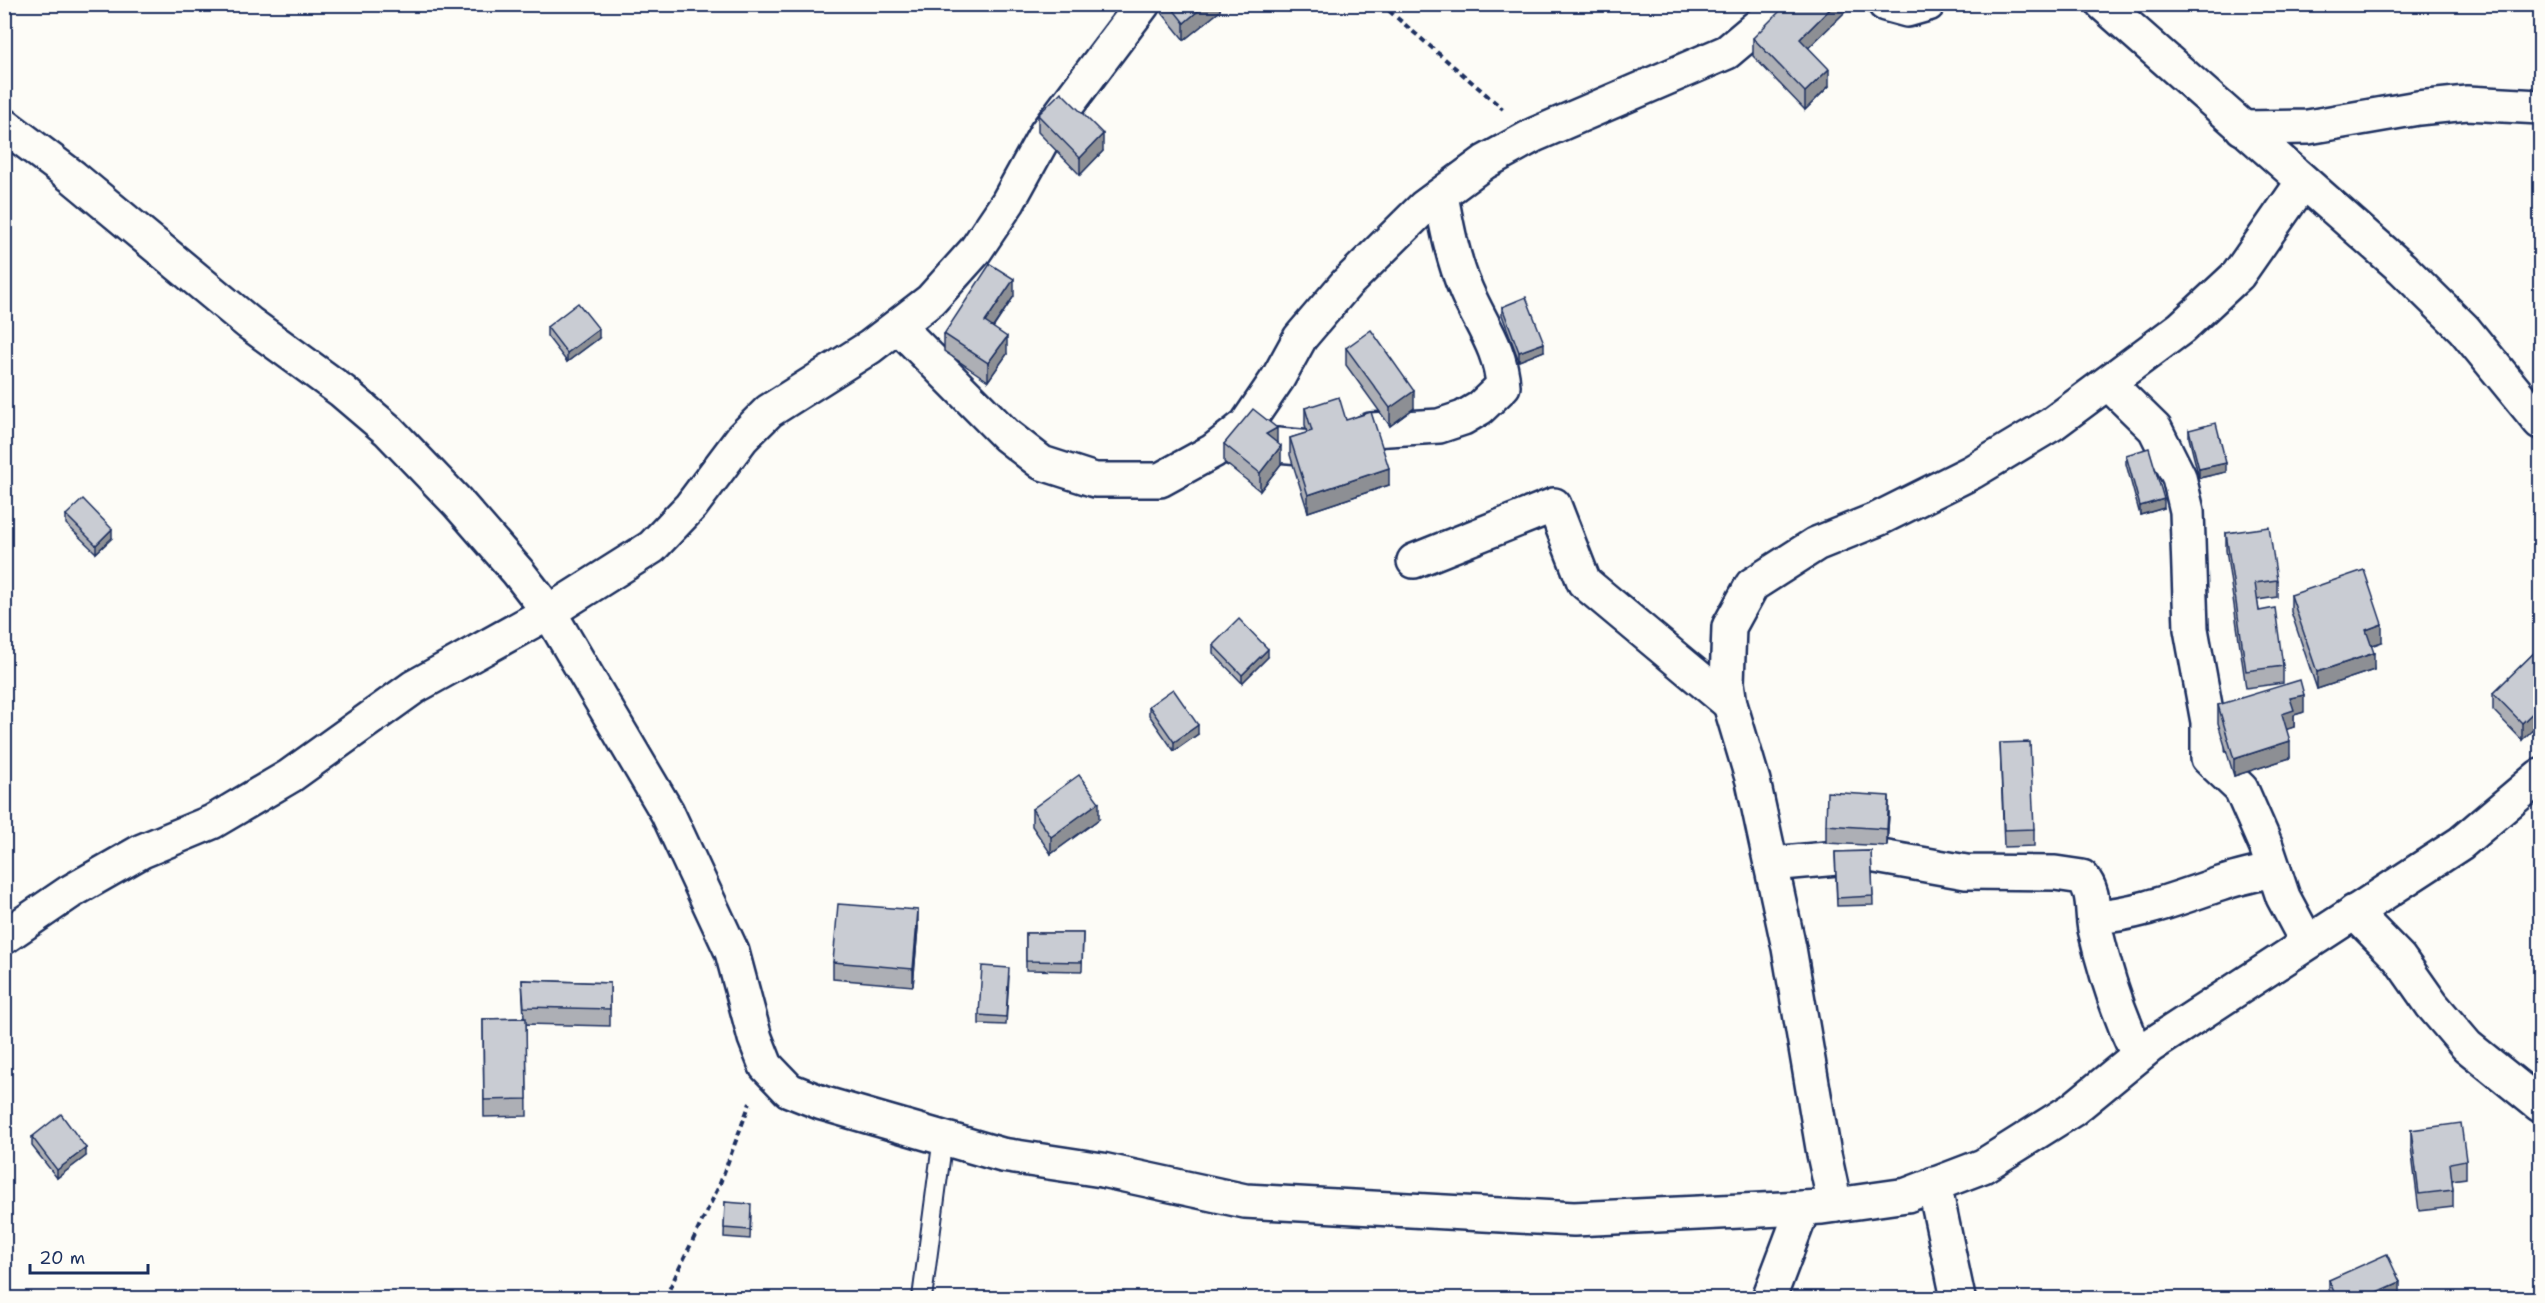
<svg xmlns="http://www.w3.org/2000/svg" width="2545" height="1303" font-family="'Shantell Sans',sans-serif">
<style>
.lines{fill:none;stroke-linecap:round;stroke-linejoin:round}
.service-casing{stroke:#1b2f5e;stroke-width:22}
.minor-casing{stroke:#1b2f5e;stroke-width:38}
.path{stroke:#1b2f5e;stroke-width:4;stroke-dasharray:6 4.5;stroke-linecap:butt}
.service{stroke:#fdfcf7;stroke-width:18}
.minor{stroke:#fdfcf7;stroke-width:33}
.wall{fill:#adafb5;stroke:#1b2f5e;stroke-width:1.5}
.shaded-wall{fill:#8d8f94;stroke:#1b2f5e;stroke-width:1.5}
.building{fill:#c9ccd3;stroke:#1b2f5e;stroke-width:1.5}
</style>
<rect width="100%" height="100%" fill="#fdfcf7"/>
<filter id="ink" filterUnits="userSpaceOnUse"><feTurbulence type="fractalNoise" baseFrequency=".0167" numOctaves="2"/><feDisplacementMap in="SourceGraphic" scale="12" xChannelSelector="R" yChannelSelector="G"/><feConvolveMatrix kernelMatrix="1 2 1 2 8 2 1 2 1" color-interpolation-filters="sRGB"/></filter>
<g filter="url(#ink)">
<g class="lines">
<defs>
<polyline id="service" points="922,1298 943,1137"/>
<g id="minor">
<polyline points="1885,4 1907,10 1928,4"/>
<polyline points="2103,4 2402,268 2464,329 2540,422"/>
<polyline points="4,125 73,177 249,323 342,391 389,431 457,502 518,572 549,612 667,812 732,952 755,1038 766,1066 789,1090 822,1103 1002,1155 1102,1170 1245,1201 1574,1219 1822,1207 1907,1195 1983,1166 2072,1110 2150,1046 2461,843 2540,776"/>
<polyline points="2242,128 2308,127 2418,108 2467,103 2540,107"/>
<polyline points="898,326 1006,435 1042,463 1095,480 1160,480 1213,451 1246,425 1278,378 1300,338 1346,284 1424,207 1485,162 1534,135 1727,52 1784,4"/>
<polyline points="2108,383 2155,429 2179,477 2187,511 2191,629 2208,722 2208,758 2241,789 2266,846 2283,897 2307,942"/>
<path d="M1235,449L1277,445L1312,448L1352,439L1371,430L1439,426L1463,418L1480,408L1503,386C1501,349 1480,323 1466,290C1453,260 1447,228 1441,195"/>
<polyline points="1414,561 1554,505 1584,582 1730,704"/>
<path d="M1771,864L1870,855L1966,872L2055,873L2082,877C2096,893 2091,910 2095,929C2105,972 2119,1015 2138,1055"/>
<polyline points="2354,912 2399,958 2432,1005 2467,1046 2540,1105"/>
<path d="M2094,917C2139,914 2178,898 2220,884C2237,878 2256,874 2274,870"/>
<polyline points="4,937 70,892 142,851 212,822 290,776 414,687 549,612 652,547 691,506 742,438 769,411 870,347 931,300 975,251 1008,202 1046,133 1143,4"/>
<polyline points="1934,1184 1958,1298"/>
<polyline points="1835,1205 1824,1154 1789,948 1753,781 1730,704 1727,683 1729,627 1752,585 1816,544 1878,519 1972,472 2052,424 2181,328 2238,275 2303,182"/>
<polyline points="1769,1298 1803,1208"/>
</g>
</defs>
<!-- service casing -->
<use href="#service" class="service-casing"/>
<!-- minor casing -->
<use href="#minor" class="minor-casing"/>
<!-- path -->
<g class="path">
<polyline points="1381,4 1503,109"/>
<polyline points="665,1298 719,1186 750,1103"/>
</g>
<!-- service -->
<use href="#service" class="service"/>
<!-- minor -->
<use href="#minor" class="minor"/>
</g>
<!-- wall -->
<g class="wall">
<polygon points="1155,4 1220,4 1220,11 1184,40"/>
<polygon points="1845,4 1845,12 1808,48 1829,86 1805,110 1753,56 1753,38"/>
<polygon points="1038,115 1103,151 1080,175 1038,132"/>
<polygon points="1014,296 993,328 1007,354 988,381 944,351 944,334"/>
<polygon points="1502,307 1544,351 1519,361 1502,315"/>
<polygon points="547,327 599,338 567,362 547,336"/>
<polygon points="1346,348 1414,408 1390,426 1346,365"/>
<polygon points="1305,408 1346,420 1389,485 1308,512 1290,455 1290,438 1307,433 1305,425"/>
<polygon points="2189,430 2226,472 2199,478 2189,438"/>
<polygon points="1277,443 1281,464 1260,491 1224,462 1224,444"/>
<polygon points="2126,455 2164,508 2140,515 2126,464"/>
<polygon points="66,515 112,538 96,553 66,524"/>
<polygon points="2226,533 2277,580 2277,597 2257,600 2259,611 2283,666 2283,683 2246,688 2226,550"/>
<polygon points="2291,595 2382,642 2371,646 2374,670 2317,689 2291,612"/>
<polygon points="1213,645 1268,657 1242,683 1213,653"/>
<polygon points="2541,646 2522,740 2493,710 2493,693"/>
<polygon points="2218,705 2304,712 2294,715 2294,727 2286,729 2290,758 2234,776 2218,723"/>
<polygon points="1149,706 1198,734 1174,751 1149,715"/>
<polygon points="2000,743 2034,829 2034,846 2004,847"/>
<polygon points="1032,809 1099,819 1051,854 1032,826"/>
<polygon points="1889,813 1887,846 1826,843 1826,825"/>
<polygon points="1871,851 1873,905 1837,906 1835,852"/>
<polygon points="918,927 913,986 833,979 833,962"/>
<polygon points="1026,933 1083,933 1082,971 1026,970"/>
<polygon points="1009,977 1006,1025 979,1024 979,1015"/>
<polygon points="522,980 610,983 610,1026 526,1024 527,1116 484,1117 483,1019 524,1018"/>
<polygon points="2411,1130 2466,1160 2466,1178 2452,1180 2453,1190 2453,1207 2419,1211 2411,1147"/>
<polygon points="32,1137 86,1156 57,1178 32,1146"/>
<polygon points="725,1202 751,1213 750,1239 724,1237"/>
<polygon points="2329,1280 2400,1299 2329,1299"/>
</g>
<!-- shaded-wall -->
<g class="shaded-wall">
<polygon points="1206,4 1220,4 1220,11 1184,40 1184,23"/>
<polygon points="1835,4 1845,4 1845,12 1800,56 1800,39"/>
<polygon points="1829,69 1829,86 1805,110 1805,92"/>
<polygon points="1103,134 1103,151 1080,175 1080,158"/>
<polygon points="1014,279 1014,296 985,339 985,322"/>
<polygon points="599,329 599,338 567,362 567,353"/>
<polygon points="1007,337 1007,354 988,381 988,363"/>
<polygon points="1544,343 1544,351 1519,361 1519,352"/>
<polygon points="1414,391 1414,408 1390,426 1390,408"/>
<polygon points="1277,428 1277,445 1266,434"/>
<polygon points="1281,446 1281,464 1260,491 1260,473"/>
<polygon points="2226,463 2226,472 2199,478 2199,469"/>
<polygon points="1389,468 1389,485 1308,512 1308,495"/>
<polygon points="2164,499 2164,508 2140,515 2140,506"/>
<polygon points="112,529 112,538 96,553 96,545"/>
<polygon points="2382,624 2382,642 2366,647 2366,630"/>
<polygon points="1268,649 1268,657 1242,683 1242,675"/>
<polygon points="2374,653 2374,670 2317,689 2317,672"/>
<polygon points="2304,695 2304,712 2294,715 2294,727 2282,731 2282,714 2290,698"/>
<polygon points="2541,705 2541,722 2522,740 2522,723"/>
<polygon points="1198,725 1198,734 1174,751 1174,742"/>
<polygon points="2290,741 2290,758 2234,776 2234,759"/>
<polygon points="1889,796 1889,813 1887,846 1887,829"/>
<polygon points="1099,802 1099,819 1051,854 1051,837"/>
<polygon points="918,910 918,927 913,986 913,969"/>
<polygon points="86,1148 86,1156 57,1178 57,1170"/>
<polygon points="2400,1282 2400,1299 2362,1299"/>
</g>
<!-- building -->
<g class="building">
<polygon points="1169,4 1206,4 1184,23"/>
<polygon points="1787,4 1835,4 1800,39 1829,69 1805,92 1753,38"/>
<polygon points="1061,92 1103,134 1080,158 1038,115"/>
<polygon points="990,264 1014,279 985,322 1007,337 988,363 944,334"/>
<polygon points="1526,297 1544,343 1519,352 1502,307"/>
<polygon points="578,303 599,329 567,353 547,327"/>
<polygon points="1371,330 1414,391 1390,408 1346,348"/>
<polygon points="1339,397 1346,420 1371,412 1389,468 1308,495 1290,438 1312,431 1305,408"/>
<polygon points="1253,409 1277,428 1266,434 1281,446 1260,473 1224,444"/>
<polygon points="2216,423 2226,463 2199,469 2189,430"/>
<polygon points="2149,448 2164,499 2140,506 2126,455"/>
<polygon points="83,499 112,529 96,545 66,515"/>
<polygon points="2269,527 2277,580 2255,583 2259,611 2275,608 2283,666 2246,671 2226,533"/>
<polygon points="2364,570 2382,624 2366,630 2374,653 2317,672 2291,595"/>
<polygon points="1239,619 1268,649 1242,675 1213,645"/>
<polygon points="2541,646 2541,705 2522,723 2493,693"/>
<polygon points="2300,680 2304,695 2290,698 2294,710 2282,714 2290,741 2234,759 2218,705"/>
<polygon points="1173,689 1198,725 1174,742 1149,706"/>
<polygon points="2030,742 2034,829 2004,830 2000,743"/>
<polygon points="1079,775 1099,802 1051,837 1032,809"/>
<polygon points="1827,792 1889,796 1887,829 1826,825"/>
<polygon points="1871,851 1873,896 1837,898 1835,852"/>
<polygon points="838,904 918,910 913,969 833,962"/>
<polygon points="1026,933 1083,933 1082,962 1026,961"/>
<polygon points="982,966 1009,968 1006,1017 979,1015"/>
<polygon points="522,980 610,983 610,1009 524,1007"/>
<polygon points="526,1018 527,1099 484,1100 483,1019"/>
<polygon points="61,1114 86,1148 57,1170 32,1137"/>
<polygon points="2461,1123 2466,1160 2450,1163 2453,1190 2419,1194 2411,1130"/>
<polygon points="725,1202 751,1204 750,1230 724,1228"/>
<polygon points="2387,1254 2400,1282 2362,1299 2337,1299 2329,1280"/>
</g>
</g>
<!-- margin -->
<rect width="2545" height="1303" fill="none" stroke="#fdfcf7" stroke-width="24"/>
<rect x="12" y="12" width="2521" height="1279" fill="none" stroke="#1b2f5e" stroke-width="2" filter="url(#ink)"/>
<!-- scale -->
<path d="M30 1264v9h118v-9" fill="none" stroke="#1b2f5e" stroke-width="3"/>
<text x="39" y="1264" font-size="18" fill="#1b2f5e" stroke="#fdfcf7" stroke-width="4.5" paint-order="stroke">20 m</text>
</svg>
